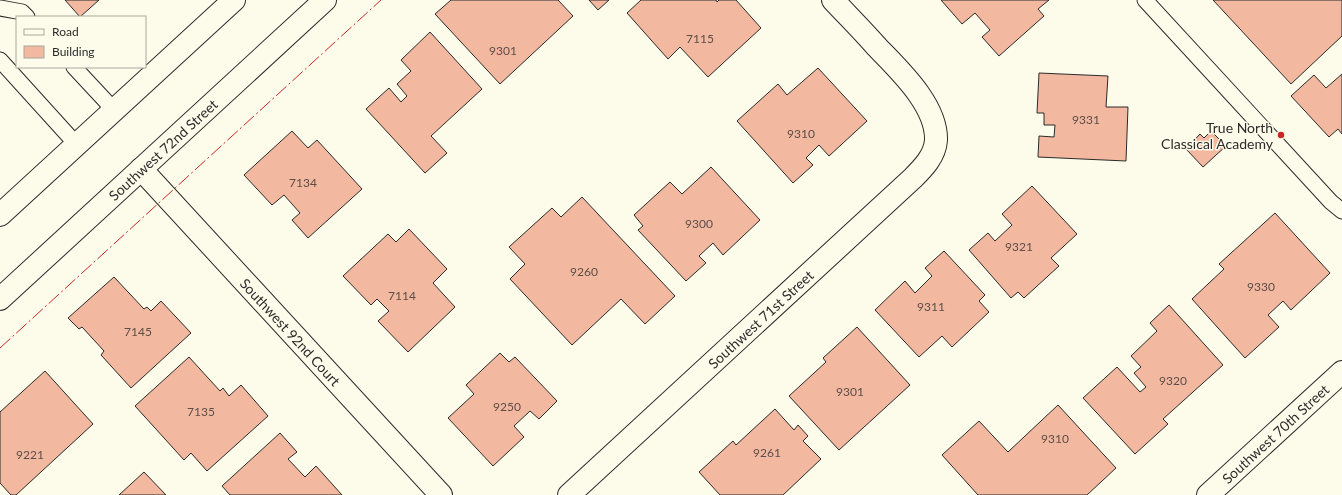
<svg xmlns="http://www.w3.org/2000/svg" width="1342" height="495" font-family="Lato,sans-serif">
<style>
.building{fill:#f2b8a0;stroke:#2b2b2b}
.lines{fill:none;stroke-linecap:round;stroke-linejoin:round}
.service-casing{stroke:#2b2b2b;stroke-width:17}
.minor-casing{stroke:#2b2b2b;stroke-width:24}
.secondary-casing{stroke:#2b2b2b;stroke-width:24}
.service{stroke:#fdfbea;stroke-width:15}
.minor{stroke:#fdfbea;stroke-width:22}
.secondary{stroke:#fdfbea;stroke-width:22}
.power{stroke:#c62828;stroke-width:1;stroke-dasharray:14 3 2 3;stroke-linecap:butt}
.poi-dot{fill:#c62828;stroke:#fdfbea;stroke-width:1.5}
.labels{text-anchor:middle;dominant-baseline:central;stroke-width:3;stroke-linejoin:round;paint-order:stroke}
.number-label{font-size:12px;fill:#5d4e48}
.poi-label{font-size:14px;fill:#2b2b2b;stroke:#fdfbea;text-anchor:end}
.street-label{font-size:14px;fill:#2b2b2b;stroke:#fdfbea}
</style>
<rect width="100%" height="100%" fill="#fdfbea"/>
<!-- building -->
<g class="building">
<polygon points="65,0 99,0 80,17"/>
<polygon points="451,0 558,0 573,16 500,84 435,14"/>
<polygon points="589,0 609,0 598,10"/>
<polygon points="641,0 716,0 717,2 719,0 736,0 761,28 708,77 680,47 668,59 627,13"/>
<polygon points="941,0 1049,0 1038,9 1044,16 999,56 982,37 990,30 975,13 962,24"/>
<polygon points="1213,0 1342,0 1342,36 1291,84"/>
<polygon points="430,32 482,89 431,136 447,153 425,173 366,109 389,88 401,102 407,96 397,84 411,71 401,60"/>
<polygon points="818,68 867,121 829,156 819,145 806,158 813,165 793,183 737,121 778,84 787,95"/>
<polygon points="1039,73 1108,76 1106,107 1128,107 1126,161 1038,157 1039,136 1054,137 1055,125 1044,125 1044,113 1037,113"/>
<polygon points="1342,74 1342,134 1338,129 1329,137 1291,96 1314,75 1326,88"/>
<polygon points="292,131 308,148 317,140 362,189 308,238 292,220 300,213 284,195 272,205 244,175"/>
<polygon points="1211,131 1226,146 1203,167 1186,149 1200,134 1204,138"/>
<polygon points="711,167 760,220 723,255 713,243 699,256 706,263 686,281 638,230 643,226 634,215 670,182 682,194"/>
<polygon points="1032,186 1077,234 1051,258 1059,266 1024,298 1018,292 1011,298 969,250 988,233 995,241 1012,225 1002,214"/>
<polygon points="582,197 675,296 645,324 621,299 572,345 510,279 525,264 509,247 552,208 561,217"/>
<polygon points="1275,213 1330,273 1291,310 1283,301 1268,315 1279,327 1245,358 1192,299 1224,269 1219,264"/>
<polygon points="409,229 447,269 433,283 455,307 408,352 378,321 389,311 377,299 371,305 343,276 388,234 396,242"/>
<polygon points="944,251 985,295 979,301 989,312 952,347 942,336 919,357 875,310 905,281 915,293 932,276 925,268"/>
<polygon points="114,277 144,309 147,307 151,311 161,301 191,333 131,388 101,355 104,351 82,327 79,329 68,318"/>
<polygon points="1169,305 1223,365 1163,419 1168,424 1135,454 1083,398 1117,367 1140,392 1146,387 1134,373 1141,367 1131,356 1157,331 1150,323"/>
<polygon points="857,327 910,385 839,450 789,396 826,362 823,358"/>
<polygon points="500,353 509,362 515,357 557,401 539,419 530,411 514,426 524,437 493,466 448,418 474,394 466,385"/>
<polygon points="189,357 220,391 223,388 229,396 241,385 268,416 207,471 191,453 184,460 135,406"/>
<polygon points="45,371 93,424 16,495 11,495 0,483 0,412"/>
<polygon points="1058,405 1116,468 1087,495 978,495 942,455 979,421 1008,452"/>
<polygon points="775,409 794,430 798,425 808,436 803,441 821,459 783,495 720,495 699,472 733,441 736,445"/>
<polygon points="280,433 297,452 288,459 305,477 316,466 342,495 230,495 222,486"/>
<polygon points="144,472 166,495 119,495"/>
</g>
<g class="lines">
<defs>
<g id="service">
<polyline points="1145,0 1331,202 1342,211"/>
<polyline points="0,8 22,12 27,17"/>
<polyline points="0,60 77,145"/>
<polyline points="74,67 114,110"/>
</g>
<g id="minor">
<path id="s1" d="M141,169L441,495"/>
<path id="s2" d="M569,495L913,178C923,168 935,156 936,140C937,105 899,70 877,47C863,31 848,16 833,0"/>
<path id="s3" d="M1208,495L1342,372"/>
</g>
<g id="secondary">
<polyline points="0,215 234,0"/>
<path id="s4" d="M0,299L325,0"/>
</g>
</defs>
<!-- service casing -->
<use href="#service" class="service-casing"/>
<!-- minor casing -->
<use href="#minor" class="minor-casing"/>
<!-- secondary casing -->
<use href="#secondary" class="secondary-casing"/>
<!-- service -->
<use href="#service" class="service"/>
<!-- minor -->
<use href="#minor" class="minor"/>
<!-- secondary -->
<use href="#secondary" class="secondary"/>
<!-- power -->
<polyline class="power" points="0,348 381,0"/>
</g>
<!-- markers -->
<circle class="poi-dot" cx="1281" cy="135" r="4"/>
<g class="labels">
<!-- number labels -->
<g class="number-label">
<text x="700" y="38">7115</text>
<text x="503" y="50">9301</text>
<text x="1086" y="119">9331</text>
<text x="801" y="133">9310</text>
<text x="303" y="182">7134</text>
<text x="699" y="223">9300</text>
<text x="1019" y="246">9321</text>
<text x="584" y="271">9260</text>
<text x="1261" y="286">9330</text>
<text x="402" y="295">7114</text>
<text x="931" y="306">9311</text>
<text x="138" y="331">7145</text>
<text x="1173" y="380">9320</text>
<text x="850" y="391">9301</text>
<text x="507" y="406">9250</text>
<text x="201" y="411">7135</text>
<text x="1055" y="438">9310</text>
<text x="767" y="452">9261</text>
<text x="30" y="454">9221</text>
</g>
<!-- poi labels -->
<g class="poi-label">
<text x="1273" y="127">True North<tspan x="1273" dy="16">Classical Academy</tspan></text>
</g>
<!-- street labels -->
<g class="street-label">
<text stroke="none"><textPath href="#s4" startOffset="221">Southwest 72nd Street</textPath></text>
<text stroke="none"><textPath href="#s2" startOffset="260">Southwest 71st Street</textPath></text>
<text stroke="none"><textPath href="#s1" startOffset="221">Southwest 92nd Court</textPath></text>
<text stroke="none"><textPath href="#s3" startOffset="91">Southwest 70th Street</textPath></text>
</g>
</g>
<!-- legend -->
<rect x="16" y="16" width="130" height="52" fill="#fdfbea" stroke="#a9a89e"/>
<rect x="24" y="29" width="20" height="6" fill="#fdfbea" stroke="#a9a89e"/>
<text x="52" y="36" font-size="12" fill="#2b2b2b">Road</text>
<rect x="24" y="46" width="20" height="12" fill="#f2b8a0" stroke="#a9a89e"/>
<text x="52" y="56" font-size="12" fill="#2b2b2b">Building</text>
</svg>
